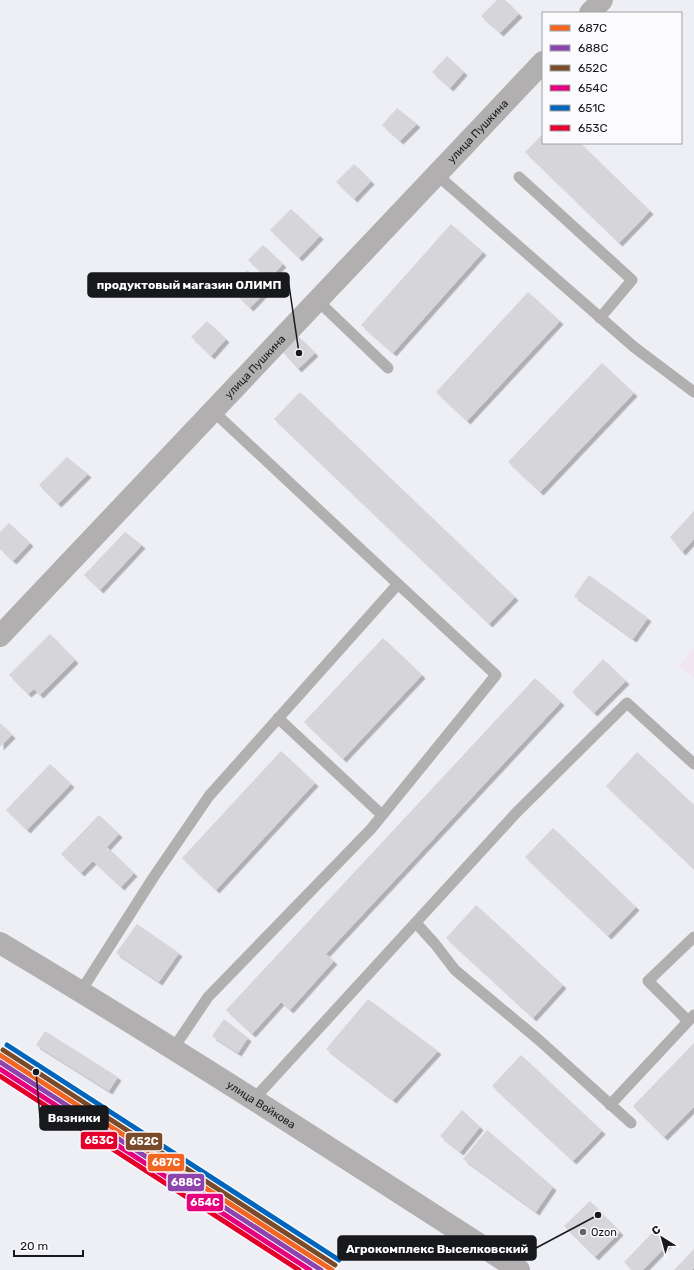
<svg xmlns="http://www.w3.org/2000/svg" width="694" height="1270" font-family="Rubik,sans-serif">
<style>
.education{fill:#f0e5f0}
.building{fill:#d6d5da;filter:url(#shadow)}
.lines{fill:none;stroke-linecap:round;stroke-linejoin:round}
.lane{stroke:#b1afaf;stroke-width:11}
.street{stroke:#b1afaf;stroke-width:22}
.rail-1-casing{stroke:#fbfbfd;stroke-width:8}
.rail-2-casing{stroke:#fbfbfd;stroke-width:8}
.rail-3-casing{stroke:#fbfbfd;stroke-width:8}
.rail-4-casing{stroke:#fbfbfd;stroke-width:8}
.rail-5-casing{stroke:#fbfbfd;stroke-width:8}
.rail-6-casing{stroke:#fbfbfd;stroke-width:8}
.rail-1{stroke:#f26522;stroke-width:5}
.rail-2{stroke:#8e44ad;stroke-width:5}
.rail-3{stroke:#7a4b2a;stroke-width:5}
.rail-4{stroke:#e5007d;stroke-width:5}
.rail-5{stroke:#0065bd;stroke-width:5}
.rail-6{stroke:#e4002b;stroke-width:5}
.poi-dot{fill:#636468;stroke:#fbfbfd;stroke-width:1.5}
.labels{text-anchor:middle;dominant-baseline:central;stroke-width:3;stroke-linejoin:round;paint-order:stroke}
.street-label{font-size:11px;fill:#18191c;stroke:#fbfbfd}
.poi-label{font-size:11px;fill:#18191c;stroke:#fbfbfd;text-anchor:start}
.leader{fill:none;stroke:#18191c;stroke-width:1.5}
.callout-dot{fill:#18191c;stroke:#fbfbfd;stroke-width:1.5}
.callout{fill:#18191c;stroke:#18191c;stroke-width:1.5}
.callout-label{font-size:12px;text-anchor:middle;font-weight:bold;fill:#fff}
.line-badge{stroke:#fbfbfd;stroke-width:1.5}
.badge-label{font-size:11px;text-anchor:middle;font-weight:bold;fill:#fff}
</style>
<defs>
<filter id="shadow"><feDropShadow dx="3.5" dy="3.5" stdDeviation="0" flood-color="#0004"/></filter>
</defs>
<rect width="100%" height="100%" fill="#eeeff4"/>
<!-- education -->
<polygon class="education" points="694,648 694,678 679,665"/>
<!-- building -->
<g class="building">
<polygon points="497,0 505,0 519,14 500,33 481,16"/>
<polygon points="447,56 464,72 450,88 432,72"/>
<polygon points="397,108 417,124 400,141 382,125"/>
<polygon points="543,134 543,143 580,143 650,211 619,243 525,152"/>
<polygon points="354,164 371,181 354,199 336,182"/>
<polygon points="291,209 320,236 299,258 270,230"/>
<polygon points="451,224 483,252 393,353 361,325"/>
<polygon points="263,245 283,264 269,279 248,260"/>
<polygon points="247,270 268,289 250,308 230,288"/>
<polygon points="528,292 560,321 467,421 436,392"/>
<polygon points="207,321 226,339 211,356 191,337"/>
<polygon points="298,336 315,353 298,369 283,352"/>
<polygon points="602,363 634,393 540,492 508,462"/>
<polygon points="300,392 515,597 489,624 274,419"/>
<polygon points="67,457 88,474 58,504 39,485"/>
<polygon points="694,511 694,539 682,552 670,537"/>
<polygon points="9,523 30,543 13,561 0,549 0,532"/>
<polygon points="125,532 142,545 100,590 84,575"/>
<polygon points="589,575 648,618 633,639 574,596"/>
<polygon points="50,634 75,660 40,695 34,689 28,694 9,675"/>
<polygon points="383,638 422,675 343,759 304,722"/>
<polygon points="603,659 626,681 594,713 572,692"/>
<polygon points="535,678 561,702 326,954 334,961 290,1010 281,1002 252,1034 226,1010"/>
<polygon points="0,723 12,735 0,747"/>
<polygon points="281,751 315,783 216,890 182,858"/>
<polygon points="637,752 694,805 694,869 606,786"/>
<polygon points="50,764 71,784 27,830 6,810"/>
<polygon points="99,815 119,834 107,847 134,873 121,887 93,861 81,873 61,854"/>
<polygon points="553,828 636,907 608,936 525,857"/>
<polygon points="476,905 563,985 533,1018 446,938"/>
<polygon points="137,924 179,953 159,982 116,953"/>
<polygon points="368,999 438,1051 393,1100 326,1049"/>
<polygon points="224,1019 248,1038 238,1053 212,1036"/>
<polygon points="45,1031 118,1077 109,1091 36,1045"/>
<polygon points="694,1043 694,1107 664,1137 633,1106"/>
<polygon points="521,1055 602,1131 573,1161 492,1086"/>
<polygon points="462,1110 480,1127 460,1152 440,1136"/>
<polygon points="487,1130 553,1187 536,1212 463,1159"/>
<polygon points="590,1201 620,1232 595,1257 564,1226"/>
<polygon points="655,1230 668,1244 643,1270 632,1270 624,1262"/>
<polygon points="694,1249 694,1268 692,1270 674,1270"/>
</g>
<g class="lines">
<!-- lane -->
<g class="lane">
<polyline points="436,174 634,347 694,392"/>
<polyline points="519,177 632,280 600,318"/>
<polyline points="318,301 388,368"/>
<polyline points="278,718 382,815"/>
<polyline points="416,923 435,944 455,970 539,1040 631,1123"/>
<polyline points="81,991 153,878 209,796 398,584 213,411"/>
<polyline points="688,1021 648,981 694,937"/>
<polyline points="173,1049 208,997 371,829 496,675 398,584"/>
<polyline points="254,1099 516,813 627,703 694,764"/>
<polyline points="610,1105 694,1015"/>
</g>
<!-- street -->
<g class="street">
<polyline points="590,13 602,0"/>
<path id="s1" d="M0,636L543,62"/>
<path id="s2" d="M0,943C176,1048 347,1159 519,1270"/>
</g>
<defs>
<polyline id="rail-1" points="0,1055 332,1270"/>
<polyline id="rail-2" points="0,1062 321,1270"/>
<polyline id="rail-3" points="3,1050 335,1265"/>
<polyline id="rail-4" points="0,1069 310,1270"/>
<polyline id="rail-5" points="7,1045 339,1260"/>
<polyline id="rail-6" points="0,1076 299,1270"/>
</defs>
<!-- rail-1 casing -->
<use href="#rail-1" class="rail-1-casing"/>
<!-- rail-2 casing -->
<use href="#rail-2" class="rail-2-casing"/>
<!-- rail-3 casing -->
<use href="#rail-3" class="rail-3-casing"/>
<!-- rail-4 casing -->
<use href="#rail-4" class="rail-4-casing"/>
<!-- rail-5 casing -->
<use href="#rail-5" class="rail-5-casing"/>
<!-- rail-6 casing -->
<use href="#rail-6" class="rail-6-casing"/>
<!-- rail-1 -->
<use href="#rail-1" class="rail-1"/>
<!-- rail-2 -->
<use href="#rail-2" class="rail-2"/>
<!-- rail-3 -->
<use href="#rail-3" class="rail-3"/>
<!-- rail-4 -->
<use href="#rail-4" class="rail-4"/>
<!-- rail-5 -->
<use href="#rail-5" class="rail-5"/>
<!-- rail-6 -->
<use href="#rail-6" class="rail-6"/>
</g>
<!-- markers -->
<circle class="poi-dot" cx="583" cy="1232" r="4"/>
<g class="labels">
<!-- street labels -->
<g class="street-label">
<text stroke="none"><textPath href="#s1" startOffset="695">улица Пушкина</textPath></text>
<text stroke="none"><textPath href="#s1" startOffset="371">улица Пушкина</textPath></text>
<text stroke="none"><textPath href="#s2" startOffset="307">улица Войкова</textPath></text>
</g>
<!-- poi labels -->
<g class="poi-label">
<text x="591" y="1232">Ozon</text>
</g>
</g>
<!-- callouts -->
<path class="leader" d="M299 353L289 285M36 1072L40 1118M598 1215L536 1248"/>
<g class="callout-dot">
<circle cx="299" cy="353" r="4"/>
<circle cx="36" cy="1072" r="4"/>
<circle cx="598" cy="1215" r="4"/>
</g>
<g class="callout">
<rect x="88" y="273" width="201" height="24" rx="4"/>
<rect x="40" y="1106" width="68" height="24" rx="4"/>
<rect x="338" y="1236" width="198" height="24" rx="4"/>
</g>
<g class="callout-label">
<text x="189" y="289">продуктовый магазин ОЛИМП</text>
<text x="74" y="1122">Вязники</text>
<text x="437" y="1253">Агрокомплекс Выселковский</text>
</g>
<g class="line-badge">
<rect x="80" y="1131" width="38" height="19" rx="4" fill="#e4002b"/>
<rect x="125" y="1132" width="38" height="19" rx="4" fill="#7a4b2a"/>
<rect x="147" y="1153" width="38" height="19" rx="4" fill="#f26522"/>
<rect x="167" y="1173" width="38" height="19" rx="4" fill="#8e44ad"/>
<rect x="186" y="1193" width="38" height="19" rx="4" fill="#e5007d"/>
</g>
<g class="badge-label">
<text x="99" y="1144">653С</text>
<text x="144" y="1145">652С</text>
<text x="166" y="1166">687С</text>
<text x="186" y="1186">688С</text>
<text x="205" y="1206">654С</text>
</g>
<!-- legend -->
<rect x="542" y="12" width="140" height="132" fill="#fbfbfd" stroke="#a0a1a3"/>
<rect x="550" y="25" width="20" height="6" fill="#f26522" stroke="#a0a1a3"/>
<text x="578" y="32" font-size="12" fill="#18191c">687С</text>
<rect x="550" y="45" width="20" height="6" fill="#8e44ad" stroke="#a0a1a3"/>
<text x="578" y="52" font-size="12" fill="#18191c">688С</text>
<rect x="550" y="65" width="20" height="6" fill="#7a4b2a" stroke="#a0a1a3"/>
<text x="578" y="72" font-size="12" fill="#18191c">652С</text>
<rect x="550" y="85" width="20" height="6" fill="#e5007d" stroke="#a0a1a3"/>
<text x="578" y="92" font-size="12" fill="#18191c">654С</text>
<rect x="550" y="105" width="20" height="6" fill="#0065bd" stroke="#a0a1a3"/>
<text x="578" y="112" font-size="12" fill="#18191c">651С</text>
<rect x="550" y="125" width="20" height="6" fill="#e4002b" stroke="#a0a1a3"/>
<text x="578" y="132" font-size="12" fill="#18191c">653С</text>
<!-- north arrow -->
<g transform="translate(662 1238) rotate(323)" stroke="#fbfbfd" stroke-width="3" paint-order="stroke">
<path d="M0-3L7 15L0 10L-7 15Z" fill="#18191c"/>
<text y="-6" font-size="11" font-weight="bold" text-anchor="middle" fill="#18191c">С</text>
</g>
<!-- scale -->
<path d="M14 1250v6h69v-6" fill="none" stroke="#18191c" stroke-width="2"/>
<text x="20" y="1250" font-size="12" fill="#18191c" stroke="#fbfbfd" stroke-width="3" paint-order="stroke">20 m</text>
</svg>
